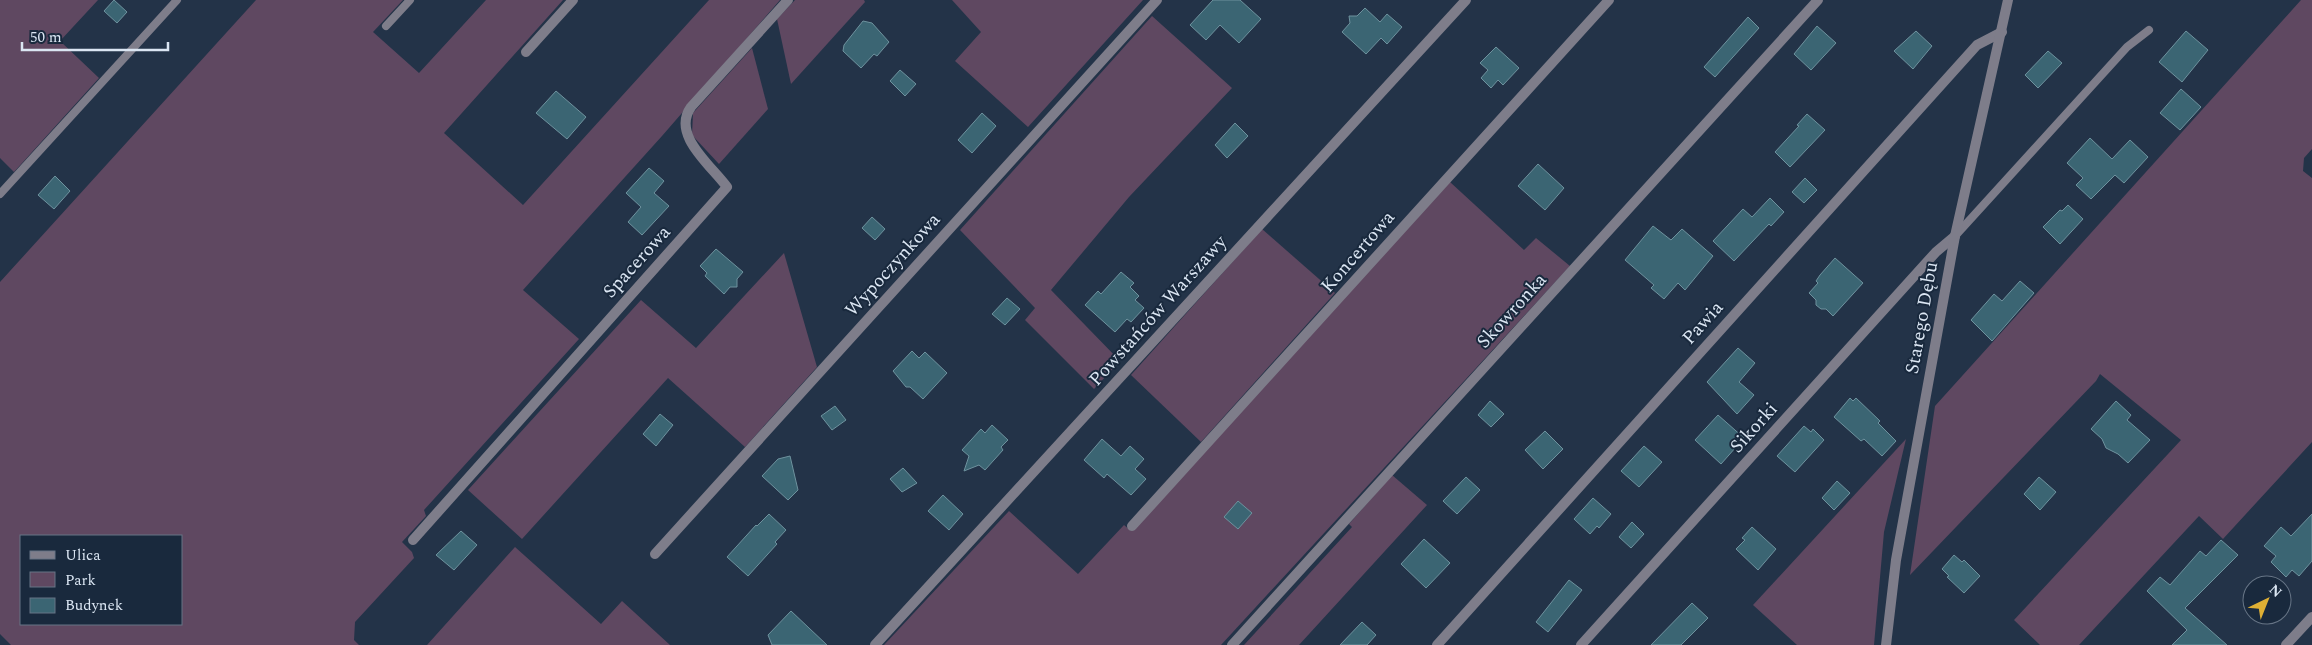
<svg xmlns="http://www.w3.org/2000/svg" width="2312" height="645" font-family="Spectral,serif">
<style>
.green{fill:#5f4861;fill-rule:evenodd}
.building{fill:#3b6573;stroke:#6e929e}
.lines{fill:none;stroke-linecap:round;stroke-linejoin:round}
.lane{stroke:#7e7d8a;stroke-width:8}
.street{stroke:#7e7d8a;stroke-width:10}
.labels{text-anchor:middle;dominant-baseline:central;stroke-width:4;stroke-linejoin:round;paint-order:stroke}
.street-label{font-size:19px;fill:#dbe6f3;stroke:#19293d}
</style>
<rect width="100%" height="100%" fill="#233348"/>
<!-- green -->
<g class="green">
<polygon points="0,0 98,0 60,41 99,78 14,172 0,158"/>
<path d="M256,0H403L373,32L419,73L486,0H563L444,133L523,205L709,0H780L662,136L523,290L579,339L424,510L426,516L402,542L412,552L414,558L355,622L354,640L359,645H11L0,634V282ZM21,536H181V624H21Z"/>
<polygon points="795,0 864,0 865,2 791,84 777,19"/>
<polygon points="952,0 1143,0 1028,127 955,61 981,32"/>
<polygon points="2301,0 2312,0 2312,149 2304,158 2303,171 2312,178 2312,442 2223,539 2199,516 2079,645 2040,645 2014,620 2181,440 2100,374 2096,381 1910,575 1935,406"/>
<polygon points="1152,16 1232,88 1129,197 1051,290 1120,361 1094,389 1025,320 1035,308 960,230"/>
<polygon points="752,48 768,109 719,164 692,135 693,113"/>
<polygon points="1450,182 1524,250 1536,238 1570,266 1221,645 884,645 1009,511 1078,574 1124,525 1131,531"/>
<polygon points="1262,229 1335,293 1201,442 1131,375"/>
<polygon points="784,253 817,367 745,447 668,378 522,539 468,490 641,300 696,348"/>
<polygon points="1906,439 1884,532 1874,645 1797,645 1753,605"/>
<polygon points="1392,475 1427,505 1299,645 1244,645 1352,527 1349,524"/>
<polygon points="515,547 601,624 622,601 670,645 427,645"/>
</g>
<!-- building -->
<g class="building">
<polygon points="114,0 127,12 117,23 104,11"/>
<polygon points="1213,0 1240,0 1261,19 1239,43 1220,25 1206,40 1190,25"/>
<polygon points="1365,8 1380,22 1387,14 1402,27 1387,44 1381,38 1366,54 1342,32 1350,23 1349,16 1357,16"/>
<polygon points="1748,17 1759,28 1715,77 1704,67"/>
<polygon points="863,21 872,23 889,42 877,56 874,54 861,68 843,51 844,45"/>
<polygon points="1817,26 1836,43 1811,70 1794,54"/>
<polygon points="1916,31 1932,46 1913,69 1894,51"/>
<polygon points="2186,31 2208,50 2182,82 2159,62"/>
<polygon points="1496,47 1519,68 1503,85 1498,80 1491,88 1481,78 1488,70 1480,63"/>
<polygon points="2048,51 2062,63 2038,88 2025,75"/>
<polygon points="900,70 916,84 905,96 890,81"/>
<polygon points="2181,89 2201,107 2180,130 2160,113"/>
<polygon points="556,91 586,117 567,139 536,113"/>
<polygon points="982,113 996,126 972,153 958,140"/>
<polygon points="1807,114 1825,130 1790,167 1775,152 1799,126 1797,125"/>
<polygon points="1235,123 1248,136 1227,158 1215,145"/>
<polygon points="2090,138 2112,159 2130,140 2148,157 2124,183 2115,175 2091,199 2076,185 2083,178 2067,163"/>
<polygon points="1538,164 1564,188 1545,210 1518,186"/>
<polygon points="649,168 664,181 654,193 669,206 642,235 628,222 641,207 626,193"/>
<polygon points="55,176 70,191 54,209 38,195"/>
<polygon points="1805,178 1817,190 1804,203 1792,192"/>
<polygon points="1770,198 1784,212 1771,226 1769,224 1734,261 1713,241 1743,209 1752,217"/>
<polygon points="2068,205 2083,219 2060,244 2043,227 2060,210 2062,211"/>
<polygon points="872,217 885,229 875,240 862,228"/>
<polygon points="1653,226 1671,240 1682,229 1713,256 1685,290 1678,283 1664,299 1651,288 1654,285 1625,260"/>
<polygon points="716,249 743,272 737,279 737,287 730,287 724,294 705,276 707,273 700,266"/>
<polygon points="1835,258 1863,283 1833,316 1826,309 1821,309 1816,305 1816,300 1809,293 1818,283 1816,281 1820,275"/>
<polygon points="1121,272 1134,283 1130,287 1139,296 1135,300 1144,308 1131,322 1127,319 1115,332 1085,305 1098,291 1101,294"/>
<polygon points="2020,281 2034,293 1992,341 1971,320 1994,294 2002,301"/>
<polygon points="1007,298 1020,309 1005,325 992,314"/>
<polygon points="1738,348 1755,363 1739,382 1754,395 1737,414 1707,382"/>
<polygon points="912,351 919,358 925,352 947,373 923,399 910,387 906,387 893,371"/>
<polygon points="1850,398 1853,401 1856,398 1880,421 1878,423 1896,441 1882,456 1864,439 1861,441 1834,417"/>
<polygon points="1490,401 1504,414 1491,427 1478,415"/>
<polygon points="2116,401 2131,415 2127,420 2150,440 2128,463 2118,454 2106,448 2102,439 2091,429"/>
<polygon points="835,406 846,420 832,430 821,416"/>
<polygon points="660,414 673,425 656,446 643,434"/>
<polygon points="1718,415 1744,438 1721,464 1695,440"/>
<polygon points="992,425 1008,440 1001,447 1003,450 985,470 979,465 964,471 969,456 962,450 981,429 985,433"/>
<polygon points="1804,426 1811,432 1813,429 1824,440 1795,472 1777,456"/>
<polygon points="1545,431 1563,449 1543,469 1525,450"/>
<polygon points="1102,439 1121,456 1130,446 1144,459 1135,469 1146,479 1131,495 1107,474 1104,478 1084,460"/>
<polygon points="1644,446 1662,462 1639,487 1621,471"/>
<polygon points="790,456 798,490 788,500 762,476 778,459"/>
<polygon points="903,468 917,483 902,492 890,479"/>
<polygon points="1466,477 1480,490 1457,514 1443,501"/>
<polygon points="2039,477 2056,492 2040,510 2024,494"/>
<polygon points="1837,481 1850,493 1834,510 1822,498"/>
<polygon points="943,495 963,514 949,530 928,511"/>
<polygon points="1593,498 1611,514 1599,528 1597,526 1590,534 1574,519"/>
<polygon points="1238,501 1252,513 1238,529 1224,517"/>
<polygon points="769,514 786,530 775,542 777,544 748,576 727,557 756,525 757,526"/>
<polygon points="2312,514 2312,561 2299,576 2292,570 2286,577 2271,562 2276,556 2264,546 2281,527 2291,536"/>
<polygon points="1632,522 1644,534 1631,548 1619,537"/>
<polygon points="1752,527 1776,549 1758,570 1736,549 1745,540 1742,538"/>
<polygon points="461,531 477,545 454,570 436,555"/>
<polygon points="1424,539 1450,563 1426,588 1401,564"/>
<polygon points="2221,540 2238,555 2185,608 2227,645 2172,645 2187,630 2147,591 2160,577 2170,585 2200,551 2206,556"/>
<polygon points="1954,555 1962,562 1964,560 1980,576 1964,593 1947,577 1949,576 1942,569"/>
<polygon points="1569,580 1582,590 1548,632 1536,622"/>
<polygon points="1692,603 1708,618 1681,645 1651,645"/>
<polygon points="791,611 827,645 772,645 768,635"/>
<polygon points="1362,622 1376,635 1367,645 1340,645"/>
</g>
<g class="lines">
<!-- lane -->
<g class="lane">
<polyline points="386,26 410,0"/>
<polyline points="0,194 177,0"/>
<polyline points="1956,235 2127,47 2149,30"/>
</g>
<!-- street -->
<g class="street">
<polyline points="526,52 573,0"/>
<polyline points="1132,526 1609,0"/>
<path d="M413,540L727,187C711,165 671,135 691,107L788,0"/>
<polyline points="655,554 1157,0"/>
<polyline points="875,645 1466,0"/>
<polyline points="1232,645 1818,0"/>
<polyline points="1437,645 1977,45 2002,32"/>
<polyline points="1581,645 1936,252 1955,236"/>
<polyline points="1886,645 1896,560 1955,236 2008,0"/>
<polyline points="2286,645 2312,617"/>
</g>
</g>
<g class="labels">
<!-- street labels -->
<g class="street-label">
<text transform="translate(1358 252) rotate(-49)">Koncertowa</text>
<text transform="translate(637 262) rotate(-48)">Spacerowa</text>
<text transform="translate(893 265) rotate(-48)">Wypoczynkowa</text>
<text transform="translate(1158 311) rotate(-48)">Powstańców Warszawy</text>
<text transform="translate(1512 311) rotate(-48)">Skowronka</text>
<text transform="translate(1922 318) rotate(-80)">Starego Dębu</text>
<text transform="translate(1703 323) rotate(-48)">Pawia</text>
<text transform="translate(1754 428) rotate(-48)">Sikorki</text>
</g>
</g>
<!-- legend -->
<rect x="20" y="535" width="162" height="90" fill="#19293d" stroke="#677586"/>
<rect x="30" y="551" width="25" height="8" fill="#7e7d8a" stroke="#677586"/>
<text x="65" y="560" font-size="15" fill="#dbe6f3">Ulica</text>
<rect x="30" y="572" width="25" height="15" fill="#5f4861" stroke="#677586"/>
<text x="65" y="585" font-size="15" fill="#dbe6f3">Park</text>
<rect x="30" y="598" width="25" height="15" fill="#3b6573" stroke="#677586"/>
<text x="65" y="610" font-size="15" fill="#dbe6f3">Budynek</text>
<!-- north arrow -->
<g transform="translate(2267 600) rotate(43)"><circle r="24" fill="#19293d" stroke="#677586"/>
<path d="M0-4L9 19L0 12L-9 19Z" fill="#dfb034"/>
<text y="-8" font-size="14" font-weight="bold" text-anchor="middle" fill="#dbe6f3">N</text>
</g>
<!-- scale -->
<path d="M22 42v8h146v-8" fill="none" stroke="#dbe6f3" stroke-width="2.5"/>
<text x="30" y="42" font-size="15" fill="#dbe6f3" stroke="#19293d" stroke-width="4" paint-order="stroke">50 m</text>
</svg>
